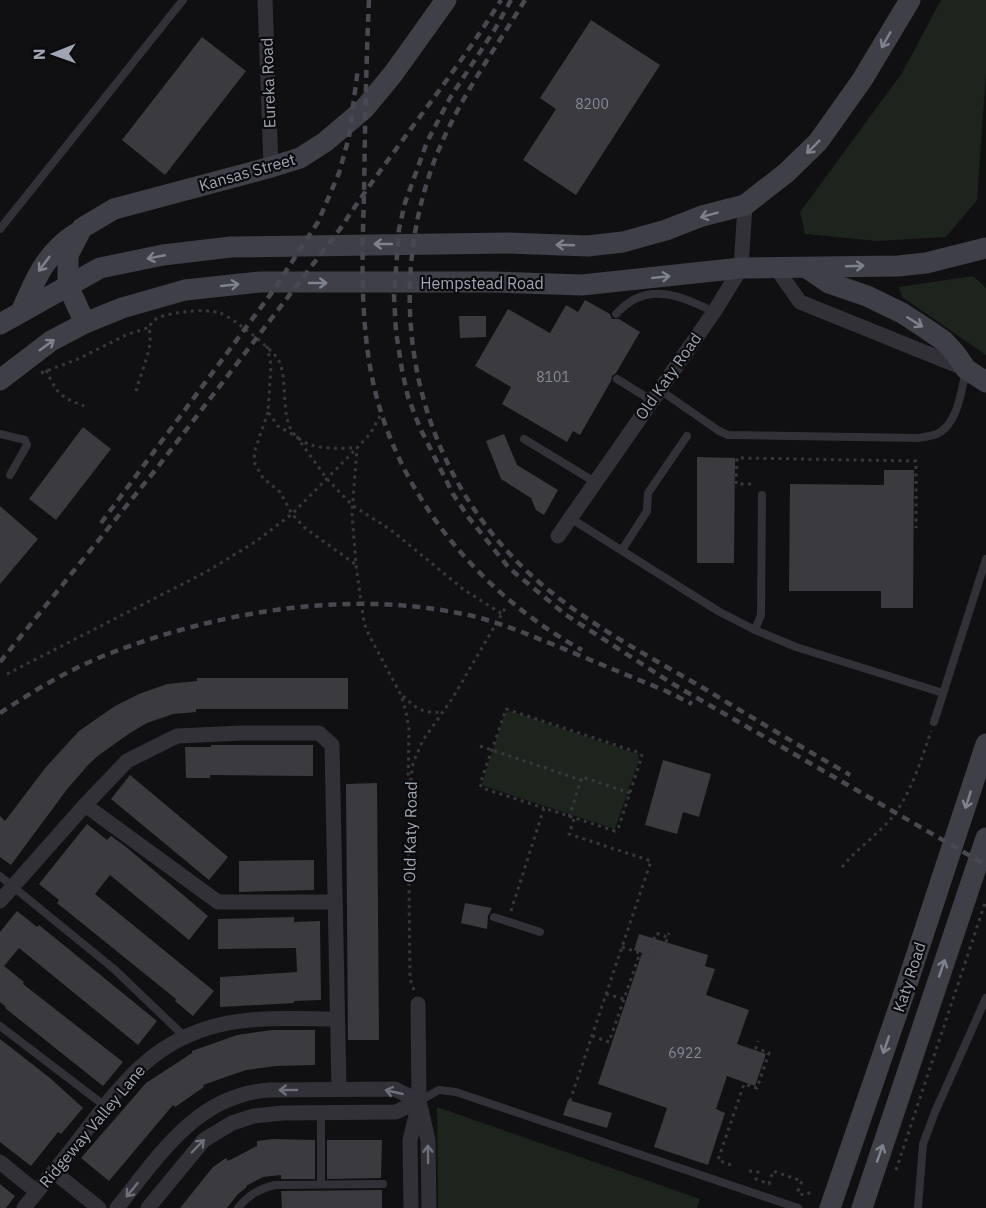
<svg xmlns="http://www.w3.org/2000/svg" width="986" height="1208" font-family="'IBM Plex Sans',sans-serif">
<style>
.green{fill:#1c241d}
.building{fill:#3a3a3f}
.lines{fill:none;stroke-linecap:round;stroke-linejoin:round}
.path{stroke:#37383e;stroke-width:3;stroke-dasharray:3 4.5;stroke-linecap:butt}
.lane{stroke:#313137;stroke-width:8}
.street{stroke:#313137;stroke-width:15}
.secondary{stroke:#3f4047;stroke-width:21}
.rail{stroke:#484950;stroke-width:4.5;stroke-dasharray:8 6;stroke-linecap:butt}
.oneway{stroke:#7e828d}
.oneway2{stroke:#6e717b}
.labels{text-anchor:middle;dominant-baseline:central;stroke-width:4.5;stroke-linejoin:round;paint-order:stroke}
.number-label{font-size:14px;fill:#868a96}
.street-label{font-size:16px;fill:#a0a5b3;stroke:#0b0b0d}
</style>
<rect width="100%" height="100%" fill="#101012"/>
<!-- green -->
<g class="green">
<polygon points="941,0 986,0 986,73 977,200 946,237 877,241 805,234 800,212 902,73"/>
<polygon points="973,276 986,288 986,355 902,297 899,287"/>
<polygon points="510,711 638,754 639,760 615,829 484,786 482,783 505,713"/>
<polygon points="437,1107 700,1199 697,1208 438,1208"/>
</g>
<!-- building -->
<g class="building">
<polygon points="591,20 660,65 576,195 523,160 556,109 540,98"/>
<polygon points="202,37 246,71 165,175 122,140"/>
<polygon points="585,300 610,314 612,319 619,319 640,332 616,373 612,376 611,381 580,435 573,431 567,442 502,404 511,387 475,366 508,309 550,333 566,305 578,312"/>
<polygon points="459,316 486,316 486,337 460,338"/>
<polygon points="83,427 111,449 56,520 29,499"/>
<polygon points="504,434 517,465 558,490 544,515 536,510 531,498 501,479 486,441"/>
<polygon points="697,457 735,458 734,563 697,563"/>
<polygon points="884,470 914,470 913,608 881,608 881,591 789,591 790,484 884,485"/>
<polygon points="0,506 38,539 0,584"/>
<polygon points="197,678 348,678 348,709 196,709 196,712 173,714 147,723 130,733 99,755 89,764 68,788 11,865 0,857 0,816 5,821 46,767 79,731 115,706 139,694 167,684 197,681"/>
<polygon points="211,745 313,745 313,776 210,775 210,778 186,778 185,747 211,747"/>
<polygon points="663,760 711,774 699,817 683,812 677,834 645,825"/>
<polygon points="130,775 228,857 209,880 111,799"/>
<polygon points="377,783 379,1040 348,1040 346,784"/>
<polygon points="87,824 107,840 111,836 125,846 208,916 189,940 110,875 95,894 214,991 193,1016 175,1001 176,999 57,903 59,900 39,884"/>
<polygon points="314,860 314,890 239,892 239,861"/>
<polygon points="465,903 492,908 488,916 487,929 461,923"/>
<polygon points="17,911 37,927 39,925 157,1021 138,1045 19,948 4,966 24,982 23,984 123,1062 103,1086 5,1008 6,1007 0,1002 0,932"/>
<polygon points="294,917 294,922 320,921 321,1000 294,1001 294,1003 220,1007 220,977 297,972 296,948 218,949 218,919"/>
<polygon points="639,934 708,955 705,966 715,969 706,995 749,1010 737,1044 766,1054 755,1086 727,1076 716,1109 725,1113 708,1165 654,1147 667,1108 598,1084 642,953 634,950"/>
<polygon points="272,1030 315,1030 315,1065 276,1066 246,1070 203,1085 204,1087 175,1107 173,1105 109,1181 81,1158 146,1083 192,1053 192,1051 237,1035"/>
<polygon points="0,1039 50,1078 83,1108 61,1134 58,1132 31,1166 0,1142"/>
<polygon points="568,1100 612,1113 607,1128 563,1115"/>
<polygon points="273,1139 315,1140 315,1179 281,1179 281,1175 263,1177 246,1186 247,1187 238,1194 227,1208 180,1208 213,1167 226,1158 228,1161 257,1146 257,1141"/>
<polygon points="327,1140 382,1140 381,1178 327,1179"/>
<polygon points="0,1184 15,1196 6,1208 0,1208"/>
<polygon points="382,1190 382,1208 282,1208 281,1191"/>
</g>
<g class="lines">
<!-- path -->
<g class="path">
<polyline points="267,346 271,365 268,412 278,426 297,437 327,479 352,505 391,530 463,589 502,614"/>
<path d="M46,370C58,395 59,396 84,406"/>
<polyline points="41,373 78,359 126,335 150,327"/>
<path d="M136,391C140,376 148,358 150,343C151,336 147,326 153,321C163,312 207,308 220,313C232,317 274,350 279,361C289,383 279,420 296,436C311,451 337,448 357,448"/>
<polyline points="268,412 254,453 255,464 263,478 280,492 292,514 305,528 355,564"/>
<polyline points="380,416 370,434 357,448 352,513 356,565 364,623 370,637 401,695 406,712 409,729 408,788"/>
<polyline points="751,484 736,484 737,458 916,461 916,528"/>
<polyline points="7,674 206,572 255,542 292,514 357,448"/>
<path d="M403,696C418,710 422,713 443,712"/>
<polyline points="480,746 581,780 582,777 630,793"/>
<polyline points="569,817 581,780"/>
<path d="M842,867C856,850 874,837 889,821C910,797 921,761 931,731"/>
<polyline points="511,911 544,808 615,831 618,829 642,756 640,753 506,709 480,784 482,788 544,808"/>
<polyline points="666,942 669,933"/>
<polyline points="622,947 648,956 656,933 667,937"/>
<polyline points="414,990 410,979 408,802 413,763 423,740 452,699 507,605"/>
<polyline points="606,994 624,999"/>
<polyline points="592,1036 609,1042 640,953"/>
<polyline points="570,1101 651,861 569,834 574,819"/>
<polyline points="731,1165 718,1160 744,1084 757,1088 769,1053 756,1048 758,1041"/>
<polyline points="896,1170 986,900"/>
<polyline points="749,1171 758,1172 756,1179 769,1184 773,1171 802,1181 798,1191 799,1194 806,1195 813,1190"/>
</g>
<!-- lane -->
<g class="lane">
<polyline points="0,229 183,0"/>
<path d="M616,314C621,309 628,302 635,299C661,286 690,300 714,312"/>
<polyline points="617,379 651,400"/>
<path d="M660,390L719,431L728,435L918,438C924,437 932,436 937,434C958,424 961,391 966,371"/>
<polyline points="0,434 25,440 27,445 10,475"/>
<polyline points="524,439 595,482"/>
<polyline points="570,518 718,611 755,630 796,647 943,693"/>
<polyline points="622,550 647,511 648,493 687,436"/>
<polyline points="755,630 761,615 762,495"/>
<polyline points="934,722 986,559"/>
<polyline points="0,876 114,969 185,1037"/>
<polyline points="494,917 540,932"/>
<polyline points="0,1026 105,1106"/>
<polyline points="419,1101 439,1090 456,1092 798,1208"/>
<polyline points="321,1184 321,1112"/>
<path d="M238,1208C248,1195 259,1189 275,1185L383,1184"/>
<polyline points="918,1208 923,1144 935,1112 986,998"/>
</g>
<!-- street -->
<g class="street">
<polyline points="265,0 271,167"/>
<polyline points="776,268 800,302 966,369"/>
<polyline points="558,536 714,312 741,268 745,205"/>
<polyline points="0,901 85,805"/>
<polyline points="335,902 218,902 85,805 127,761 177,736 242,733 319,733 332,745 339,1089"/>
<polyline points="418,1004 419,1101 428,1140 429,1208"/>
<polyline points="0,1162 37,1192"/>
<polyline points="54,1172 99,1208"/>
<path d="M24,1208C43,1184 63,1161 81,1137C121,1085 152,1041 219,1025C257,1016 299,1019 337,1019"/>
<path d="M117,1208C159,1156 196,1095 269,1090L395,1089L419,1101"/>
<polyline points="148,1208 204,1140 232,1123 254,1116 282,1113 396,1112 419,1101"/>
<polyline points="411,1208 410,1140 418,1107"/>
</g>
<!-- secondary -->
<g class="secondary">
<polyline points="807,268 829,283 867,296 902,313 925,328 944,341 955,353 966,369 986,382"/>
<path d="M21,312C35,280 45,254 75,234"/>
<polyline points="85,323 68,286 68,255 82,228 114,209 271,167 300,158 325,142 364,109 393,74 446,0"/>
<polyline points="0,324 100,268 163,255 231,247 507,243 588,246 623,242 666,230 702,216 745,205 786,173 818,142 862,80 910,0"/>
<polyline points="0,380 51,341 85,323 122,308 185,290 260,282 494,282 582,285 741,268 898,266 926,263 986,248"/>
<polyline points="830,1208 905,990 986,744"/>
<polyline points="862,1208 986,838"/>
</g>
<!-- rail -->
<g class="rail">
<path d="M369,0C366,65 365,130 364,196C362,257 360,321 373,382C398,496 480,594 582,650"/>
<polyline points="511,0 495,29 450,98 427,142 405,203 399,229 394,296 396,332 402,370 408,397 420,428 453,494 469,518 509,568 566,615 673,684 986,865"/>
<path d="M525,0C493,52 457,102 435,159C380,304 416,470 531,575C584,623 649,656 710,692C756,720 803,748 850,775"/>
<polyline points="101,523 273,291 318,222 339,173 349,137 358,68"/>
<path d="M0,662L157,468L340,229C391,151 452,79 501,0"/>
<path d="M0,713C36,689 75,666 116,651C223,611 349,590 463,614C495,620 526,634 557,646C593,661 629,676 666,691L692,704"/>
</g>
</g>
<!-- one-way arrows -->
<defs><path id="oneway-shaft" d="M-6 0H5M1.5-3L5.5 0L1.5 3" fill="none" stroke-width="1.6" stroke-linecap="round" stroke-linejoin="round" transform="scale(1.5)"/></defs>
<g class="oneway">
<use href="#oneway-shaft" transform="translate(886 40) rotate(120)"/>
<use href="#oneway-shaft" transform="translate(813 147) rotate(135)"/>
<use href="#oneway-shaft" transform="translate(709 215) rotate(165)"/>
<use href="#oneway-shaft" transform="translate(383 244) rotate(180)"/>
<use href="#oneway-shaft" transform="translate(565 245) rotate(-178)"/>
<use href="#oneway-shaft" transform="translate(156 257) rotate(169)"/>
<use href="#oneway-shaft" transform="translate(44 264) rotate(127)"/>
<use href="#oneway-shaft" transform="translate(855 266) rotate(-2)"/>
<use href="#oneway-shaft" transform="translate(661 277) rotate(-6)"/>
<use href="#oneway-shaft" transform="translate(318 283)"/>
<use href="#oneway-shaft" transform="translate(230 285) rotate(-6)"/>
<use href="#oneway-shaft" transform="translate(915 322) rotate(32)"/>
<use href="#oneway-shaft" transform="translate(47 345) rotate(-36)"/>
<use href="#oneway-shaft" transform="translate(968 800) rotate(108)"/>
<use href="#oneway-shaft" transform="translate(942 968) rotate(-71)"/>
<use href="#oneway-shaft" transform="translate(886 1045) rotate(109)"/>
<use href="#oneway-shaft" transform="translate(880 1153) rotate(-71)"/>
</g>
<g class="oneway2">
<use href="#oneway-shaft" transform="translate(288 1090) rotate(180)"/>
<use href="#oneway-shaft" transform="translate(394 1092) rotate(-167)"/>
<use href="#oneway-shaft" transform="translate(198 1146) rotate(-46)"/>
<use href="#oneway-shaft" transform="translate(428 1154) rotate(-91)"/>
<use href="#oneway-shaft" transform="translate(132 1190) rotate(129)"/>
</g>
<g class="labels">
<!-- number labels -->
<g class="number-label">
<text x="592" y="104">8200</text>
<text x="553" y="377">8101</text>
<text x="685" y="1053">6922</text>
</g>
<!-- street labels -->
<g class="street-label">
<text transform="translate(268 83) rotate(-92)">Eureka Road</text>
<text transform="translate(247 172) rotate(-16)">Kansas Street</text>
<text x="482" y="283">Hempstead Road</text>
<text transform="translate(668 376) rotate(-55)">Old Katy Road</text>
<text transform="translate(410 832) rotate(-89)">Old Katy Road</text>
<text transform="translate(909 977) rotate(-72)">Katy Road</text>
<text transform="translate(92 1126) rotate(-50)">Ridgeway Valley Lane</text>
</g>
</g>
<!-- north arrow -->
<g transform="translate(54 54) rotate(269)" stroke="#0b0b0d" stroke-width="4.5" paint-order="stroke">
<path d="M0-4.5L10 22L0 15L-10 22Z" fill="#a0a5b3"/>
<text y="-9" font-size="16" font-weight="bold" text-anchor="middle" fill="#a0a5b3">N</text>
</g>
</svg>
